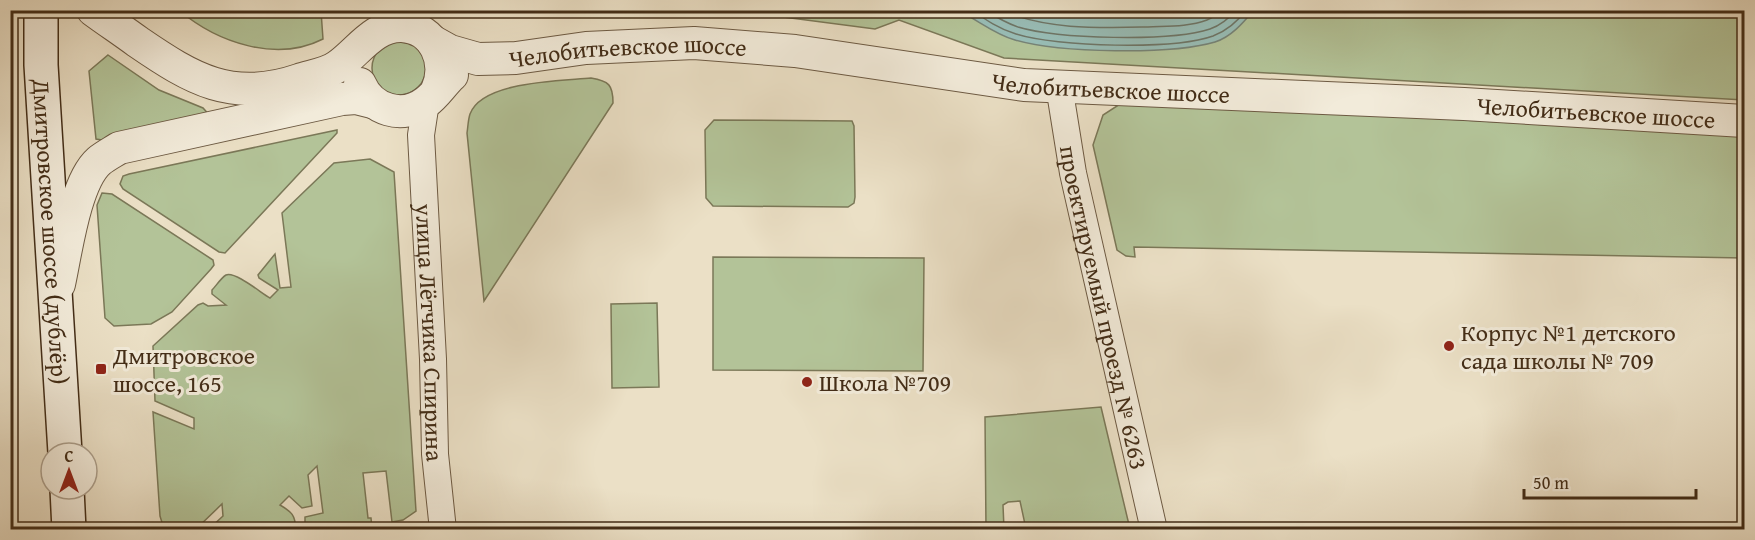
<svg xmlns="http://www.w3.org/2000/svg" width="1755" height="540" font-family="'Gentium Book Plus',serif">
<style>
.green{fill:#b3c398;stroke:#7b7858;stroke-width:1.5}
.water{fill:#98bdb6;stroke:#768376;stroke-width:1.5}
.lines{fill:none;stroke-linecap:round;stroke-linejoin:round}
.shore{stroke:#6e7566;stroke-width:1.5}
.minor-casing{stroke:#6d5a43;stroke-width:28}
.tertiary-casing{stroke:#6d5a43;stroke-width:34}
.secondary-casing{stroke:#432d17;stroke-width:36}
.minor{stroke:#f2ebda;stroke-width:26}
.tertiary{stroke:#f2ebda;stroke-width:32}
.secondary{stroke:#f2ebda;stroke-width:33}
.poi-dot{fill:#8f2418;stroke:#f2ebda;stroke-width:2}
.labels{text-anchor:middle;dominant-baseline:central;stroke-width:6;stroke-linejoin:round;paint-order:stroke}
.street-label{font-size:24px;fill:#432d17;stroke:#f2ebda}
.poi-label{font-size:24px;fill:#432d17;stroke:#f2ebda;text-anchor:start}
</style>
<rect width="100%" height="100%" fill="#ebe0c6"/>
<filter id="stains"><feTurbulence type="fractalNoise" baseFrequency=".00333" numOctaves="4"/><feColorMatrix values="0 0 0 0 .2 0 0 0 0 .09 0 0 0 0 .02 0 0 0 .5 -.17"/></filter>
<radialGradient id="worn" r=".72"><stop offset=".6" stop-color="#630" stop-opacity="0"/><stop offset="1" stop-color="#630" stop-opacity=".3"/></radialGradient>
<!-- green -->
<g class="green">
<path d="M180,11H321L323,39C276,63 217,42 180,11Z"/>
<polygon points="450,11 513,11 464,16"/>
<polygon points="737,11 1744,11 1744,100 1004,58 899,20 875,29"/>
<circle cx="399" cy="68" r="27"/>
<polygon points="108,55 159,90 203,108 212,118 108,141 96,139 89,71"/>
<path d="M591,78C609,81 613,85 613,103L484,301L467,133C468,127 468,120 470,114C482,81 561,81 591,78Z"/>
<polygon points="1148,102 1744,136 1744,258 1134,247 1135,257 1126,256 1117,250 1093,145 1103,115 1120,104"/>
<polygon points="714,120 852,121 854,126 855,197 854,203 848,207 713,206 706,198 705,130"/>
<polygon points="337,130 337,133 225,253 219,252 123,189 120,184 123,176 129,174"/>
<path d="M370,159L394,172L416,511L403,520L392,522L386,471L363,473L368,518H371L372,529H305V517L323,513L317,466L308,475L312,506L302,508L289,496L280,505C292,512 295,515 296,529H209L223,516L222,504L196,529H164L160,516L153,412L194,429V418L155,401L153,346L198,305L203,303L208,306L226,305L212,294V290C216,286 221,278 226,275C235,271 261,293 270,298L278,290L259,278L258,275L275,254L280,288L291,287L282,213L334,163Z"/>
<polygon points="102,193 112,194 213,260 214,265 211,269 172,312 151,324 114,326 105,318 97,205"/>
<polygon points="713,257 924,258 923,371 713,370"/>
<polygon points="657,303 659,387 612,388 611,304"/>
<polygon points="1101,407 1130,529 1026,529 1020,501 1008,502 1003,505 1004,529 986,529 985,417"/>
</g>
<!-- water -->
<path class="water" d="M959,11H1253C1243,23 1231,37 1215,42C1171,55 1060,53 1015,40C994,34 978,20 959,11Z"/>
<g class="lines">
<!-- shore -->
<g class="shore">
<path d="M972,10C986,20 999,29 1016,34C1057,47 1174,50 1213,36C1226,31 1238,21 1246,10"/>
<path d="M985,10C996,17 1006,23 1018,27C1058,39 1170,42 1210,29C1219,26 1230,18 1236,10"/>
<path d="M1001,10C1046,30 1099,28 1148,27C1167,26 1188,27 1207,20C1213,18 1218,14 1223,10"/>
</g>
<defs>
<g id="minor">
<path id="s1" d="M1059,86L1073,173L1154,530"/>
<path id="s2" d="M426,102L421,135L433,359L435,454L443,530"/>
</g>
<g id="tertiary">
<path d="M93,10C108,21 123,31 138,42C192,79 232,103 299,80C311,76 327,74 338,66C358,52 374,25 402,26C435,28 449,62 437,90"/>
<path id="s3" d="M432,41L450,51L478,59L516,58L586,48L694,43L795,51L1024,85L1464,104L1744,121"/>
<path d="M360,84C371,110 403,120 426,102C436,95 443,83 452,75"/>
<path d="M59,284C66,252 75,182 99,161C105,156 113,152 119,148L342,99L356,98L372,102"/>
</g>
<g id="secondary">
<path id="s4" d="M41,10V65L65,453"/>
<polyline points="67,489 69,530"/>
</g>
</defs>
<!-- minor casing -->
<use href="#minor" class="minor-casing"/>
<!-- tertiary casing -->
<use href="#tertiary" class="tertiary-casing"/>
<!-- secondary casing -->
<use href="#secondary" class="secondary-casing"/>
<!-- minor -->
<use href="#minor" class="minor"/>
<!-- tertiary -->
<use href="#tertiary" class="tertiary"/>
<!-- secondary -->
<use href="#secondary" class="secondary"/>
</g>
<!-- markers -->
<g class="poi-dot">
<circle cx="1449" cy="346" r="6"/>
<rect x="95" y="363" width="12" height="12" rx="3"/>
<circle cx="807" cy="382" r="6"/>
</g>
<g class="labels">
<!-- street labels -->
<g class="street-label">
<text stroke="none"><textPath href="#s3" startOffset="200">Челобитьевское шоссе</textPath></text>
<text stroke="none"><textPath href="#s3" startOffset="686">Челобитьевское шоссе</textPath></text>
<text stroke="none"><textPath href="#s3" startOffset="1172">Челобитьевское шоссе</textPath></text>
<text stroke="none"><textPath href="#s4" startOffset="222">Дмитровское шоссе (дублёр)</textPath></text>
<text stroke="none"><textPath href="#s1" startOffset="226">проектируемый проезд № 6263</textPath></text>
<text stroke="none"><textPath href="#s2" startOffset="231">улица Лётчика Спирина</textPath></text>
</g>
<!-- poi labels -->
<g class="poi-label">
<text x="1461" y="332">Корпус №1 детского<tspan x="1461" dy="28">сада школы № 709</tspan></text>
<text x="113" y="355">Дмитровское<tspan x="113" dy="28">шоссе, 165</tspan></text>
<text x="819" y="382">Школа №709</text>
</g>
</g>
<!-- margin -->
<rect width="1755" height="540" fill="none" stroke="#ebe0c6" stroke-width="36"/>
<rect x="12" y="12" width="1731" height="516" fill="none" stroke="#432d17" stroke-width="3"/>
<rect x="18" y="18" width="1719" height="504" fill="none" stroke="#432d17" stroke-width="1.5"/>
<!-- north arrow -->
<g transform="translate(69 471)"><circle r="28" fill="#f2ebda" stroke="#ac9f8c" stroke-width="1.5"/>
<path d="M0-4.5L10 22L0 15L-10 22Z" fill="#8f2418"/>
<text y="-9" font-size="16" font-weight="bold" text-anchor="middle" fill="#432d17">С</text>
</g>
<!-- scale -->
<path d="M1524 489v9h172v-9" fill="none" stroke="#432d17" stroke-width="3"/>
<text x="1533" y="489" font-size="18" fill="#432d17" stroke="#f2ebda" stroke-width="4.5" paint-order="stroke">50 m</text>
<rect width="100%" height="100%" filter="url(#stains)"/>
<rect width="100%" height="100%" fill="url(#worn)"/>
</svg>
